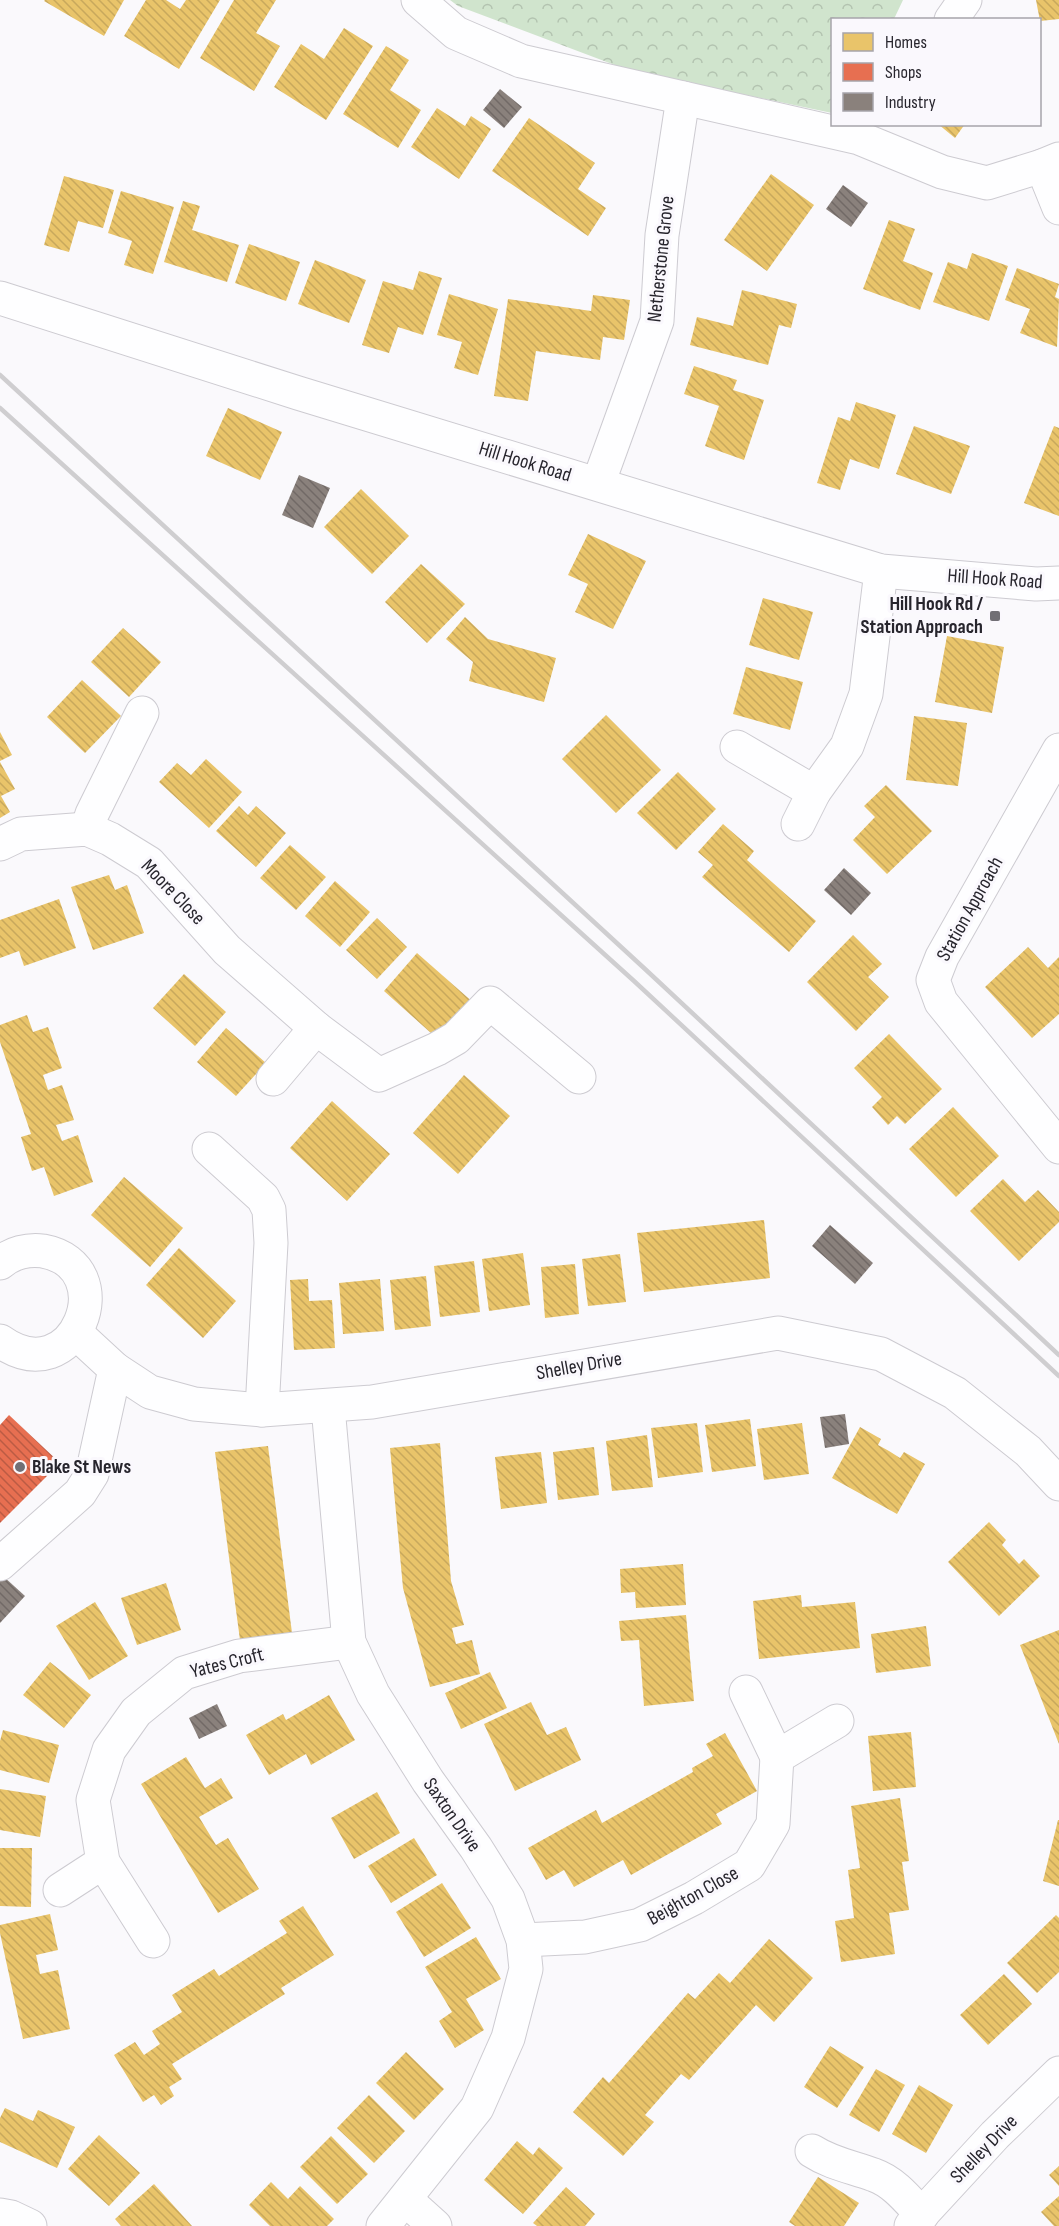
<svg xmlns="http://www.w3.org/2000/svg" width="1059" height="2226" font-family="'Sofia Sans Condensed',sans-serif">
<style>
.park{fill:url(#park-crowns)}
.homes{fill:url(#homes-back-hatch)}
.shops{fill:url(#shops-back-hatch)}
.industry{fill:url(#industry-back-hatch)}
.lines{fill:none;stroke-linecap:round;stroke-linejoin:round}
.minor-casing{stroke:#cdcbd1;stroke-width:35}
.minor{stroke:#fefeff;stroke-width:33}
.rail{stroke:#cfced0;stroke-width:4.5}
.poi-dot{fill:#716f75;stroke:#faf8fd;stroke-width:2}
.labels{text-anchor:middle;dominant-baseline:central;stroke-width:6;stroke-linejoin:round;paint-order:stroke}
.street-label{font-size:20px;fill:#27252d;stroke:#faf8fd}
.poi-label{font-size:20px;font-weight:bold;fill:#27252d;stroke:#faf8fd;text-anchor:end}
</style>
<defs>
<pattern id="park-crowns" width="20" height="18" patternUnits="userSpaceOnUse" patternTransform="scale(1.5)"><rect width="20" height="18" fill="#d0e4cd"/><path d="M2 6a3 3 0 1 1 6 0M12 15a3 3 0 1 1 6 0" fill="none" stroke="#b3c3b0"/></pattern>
<pattern id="homes-back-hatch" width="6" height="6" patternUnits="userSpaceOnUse" patternTransform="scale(1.5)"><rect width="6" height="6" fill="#e9c46a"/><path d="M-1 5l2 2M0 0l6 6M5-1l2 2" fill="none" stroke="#c8a85c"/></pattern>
<pattern id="shops-back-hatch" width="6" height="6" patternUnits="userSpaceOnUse" patternTransform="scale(1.5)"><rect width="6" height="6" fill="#e76f51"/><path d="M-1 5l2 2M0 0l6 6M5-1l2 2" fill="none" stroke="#bb5b44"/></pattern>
<pattern id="industry-back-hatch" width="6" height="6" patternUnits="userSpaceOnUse" patternTransform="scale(1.5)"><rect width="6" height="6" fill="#8a817c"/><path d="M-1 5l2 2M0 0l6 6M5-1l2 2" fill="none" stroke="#716966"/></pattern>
</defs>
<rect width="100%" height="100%" fill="#faf9fc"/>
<!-- park -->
<polygon class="park" points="450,0 903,0 894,19 832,20 832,113 628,70 458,6"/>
<!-- homes -->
<g class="homes">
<polygon points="45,0 124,0 104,36 44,1"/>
<polygon points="146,0 166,0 180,9 186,0 220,0 179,69 124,36"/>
<polygon points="234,0 276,0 256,33 280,46 254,91 200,58"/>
<polygon points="1036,0 1059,0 1059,19 1040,21"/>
<polygon points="344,28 373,46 326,120 274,87 301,44 324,59"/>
<polygon points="386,46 409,60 390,90 421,110 398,148 343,114"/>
<polygon points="437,108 465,126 471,116 491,129 459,179 411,147"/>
<polygon points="529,118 595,163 578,189 606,208 588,236 492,171"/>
<polygon points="938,124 965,124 955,138"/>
<polygon points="771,174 814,205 767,271 724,240"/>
<polygon points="64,176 114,190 103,228 78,221 69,252 44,245"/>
<polygon points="121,191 174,207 153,274 124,265 132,241 108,233"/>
<polygon points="183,201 200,206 192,230 239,245 227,282 164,262"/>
<polygon points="889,220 915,229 903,261 933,273 920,310 863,289"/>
<polygon points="249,244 300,262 286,301 235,283"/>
<polygon points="972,253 1008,266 989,321 933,302 948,262 967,269"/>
<polygon points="315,260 366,280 349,323 298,304"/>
<polygon points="1017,268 1059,284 1055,297 1059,299 1057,347 1020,333 1030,309 1005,300"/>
<polygon points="419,271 442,278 423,335 398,327 389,353 362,345 383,281 413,290"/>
<polygon points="742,290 797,304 791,328 779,325 768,365 690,345 697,317 733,326"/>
<polygon points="449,294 498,309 478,375 454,368 462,342 437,335"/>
<polygon points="593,295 630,300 624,340 603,337 600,360 536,351 528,401 494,396 508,299 591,311"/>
<polygon points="694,366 737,380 733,390 764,400 744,460 705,446 719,406 684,394"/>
<polygon points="856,402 896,415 879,469 850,459 840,490 817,483 838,417 850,421"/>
<polygon points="228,408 282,432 260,480 206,456"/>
<polygon points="914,426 970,446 951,494 896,474"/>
<polygon points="1054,426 1059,428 1059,516 1024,503"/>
<polygon points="361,489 409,536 372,574 324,527"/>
<polygon points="588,534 646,561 613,629 575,612 588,584 568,575"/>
<polygon points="421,564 465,604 427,643 385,602"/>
<polygon points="763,598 813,612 799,660 749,645"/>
<polygon points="465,617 488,639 556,658 544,702 469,681 473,662 446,639"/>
<polygon points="123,628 161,662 129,697 91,662"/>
<polygon points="947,636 1004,647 992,713 935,702"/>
<polygon points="746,667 803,682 790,730 733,714"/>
<polygon points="82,680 121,716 85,753 47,717"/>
<polygon points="606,715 661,770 616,813 562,759"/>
<polygon points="914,716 967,723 958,786 906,780"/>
<polygon points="0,732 12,755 0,761"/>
<polygon points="206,759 242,792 209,828 159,782 177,763 191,775"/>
<polygon points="0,762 15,789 1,796 10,812 0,818"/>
<polygon points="678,772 716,809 676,850 637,813"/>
<polygon points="886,785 932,831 887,874 853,840 875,817 864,806"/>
<polygon points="239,806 248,815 256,806 286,833 256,867 216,831"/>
<polygon points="723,824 754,851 747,860 816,921 789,952 702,877 713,865 698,852"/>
<polygon points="290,845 326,877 296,910 260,878"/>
<polygon points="109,875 115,890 127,885 144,933 93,950 71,887"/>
<polygon points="335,881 370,912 340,947 305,916"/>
<polygon points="59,899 76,948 24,966 19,951 0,958 0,920"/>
<polygon points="377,918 407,947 377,979 346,950"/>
<polygon points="853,935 882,964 868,977 889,997 856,1031 807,982"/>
<polygon points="1028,947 1048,968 1059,957 1059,1014 1032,1038 985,987"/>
<polygon points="417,953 475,1004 441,1042 384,991"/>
<polygon points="184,974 226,1012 195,1046 153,1008"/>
<polygon points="27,1015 33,1032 48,1027 62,1068 43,1075 48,1090 62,1085 74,1120 56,1125 62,1141 78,1135 93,1182 54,1196 44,1167 32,1171 21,1137 31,1134 0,1042 0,1025"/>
<polygon points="226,1028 266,1063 236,1096 197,1062"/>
<polygon points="889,1034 942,1089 905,1124 897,1116 888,1125 872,1107 882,1097 854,1068"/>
<polygon points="464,1075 510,1116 458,1174 413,1133"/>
<polygon points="332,1101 390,1154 347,1201 290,1148"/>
<polygon points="953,1107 999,1156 956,1197 909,1149"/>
<polygon points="124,1177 183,1228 150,1267 91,1215"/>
<polygon points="1003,1179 1025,1202 1038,1190 1059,1212 1059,1222 1019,1261 970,1211"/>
<polygon points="764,1220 770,1278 644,1292 637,1233"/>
<polygon points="179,1248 236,1301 203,1338 146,1285"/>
<polygon points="523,1253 530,1305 489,1311 482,1259"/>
<polygon points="620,1254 626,1302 588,1306 582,1259"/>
<polygon points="474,1261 480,1312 440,1317 434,1266"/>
<polygon points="575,1264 579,1314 545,1318 541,1267"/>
<polygon points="426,1276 431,1326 395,1330 390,1280"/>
<polygon points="308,1279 309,1301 332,1300 335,1348 294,1350 290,1280"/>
<polygon points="380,1279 384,1331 343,1334 339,1283"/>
<polygon points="750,1419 756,1466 712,1472 705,1425"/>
<polygon points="697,1423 703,1472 658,1478 651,1428"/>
<polygon points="802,1423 809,1474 764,1480 757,1429"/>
<polygon points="860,1427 881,1439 878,1445 889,1451 900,1458 904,1452 925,1464 897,1514 832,1478"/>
<polygon points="647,1435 653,1487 612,1491 606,1441"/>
<polygon points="440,1443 451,1581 464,1625 452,1628 456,1644 472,1640 480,1674 430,1687 403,1588 390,1448"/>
<polygon points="268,1446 292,1633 240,1640 215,1452"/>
<polygon points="594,1447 599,1495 558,1500 553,1452"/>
<polygon points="541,1452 547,1503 501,1509 495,1457"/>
<polygon points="989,1522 1006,1540 1002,1545 1010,1554 1019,1564 1024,1559 1040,1576 999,1616 948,1562"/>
<polygon points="683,1564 686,1605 636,1608 635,1592 621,1593 620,1569"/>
<polygon points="166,1583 181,1630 137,1645 121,1598"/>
<polygon points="801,1595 802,1607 855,1602 860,1648 759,1659 753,1601"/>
<polygon points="95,1602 128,1656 89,1680 56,1626"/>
<polygon points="686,1615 694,1701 644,1706 639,1640 621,1641 619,1621"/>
<polygon points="926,1626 931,1666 876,1673 871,1634"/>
<polygon points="1059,1630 1059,1744 1020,1645"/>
<polygon points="50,1662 91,1695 64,1728 23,1695"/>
<polygon points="490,1672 507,1708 461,1729 445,1693"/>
<polygon points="329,1695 355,1740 311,1765 306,1754 269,1775 246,1735 283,1714 286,1720"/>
<polygon points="531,1702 547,1735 566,1727 581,1760 515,1791 484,1724"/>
<polygon points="3,1730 59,1745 49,1783 0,1770 0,1741"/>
<polygon points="911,1732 916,1787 873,1791 868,1736"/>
<polygon points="725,1733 757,1791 716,1814 722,1824 631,1875 623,1860 574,1887 564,1870 546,1880 528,1848 596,1810 602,1823 693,1772 692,1768 713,1756 706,1744"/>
<polygon points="186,1757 205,1788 221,1778 233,1798 199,1817 216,1845 228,1838 259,1889 218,1913 141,1784"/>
<polygon points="0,1789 46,1796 40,1837 0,1830"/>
<polygon points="377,1792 400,1833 354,1859 331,1818"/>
<polygon points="900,1798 909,1861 902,1862 909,1910 889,1913 895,1954 841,1962 835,1921 854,1918 848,1870 860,1868 851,1806"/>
<polygon points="1058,1820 1059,1820 1059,1886 1043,1881"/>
<polygon points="414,1838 437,1875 391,1903 368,1866"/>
<polygon points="0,1848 32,1848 31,1907 0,1906"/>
<polygon points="442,1883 471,1928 424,1957 396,1912"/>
<polygon points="303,1906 334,1955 281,1988 285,1994 172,2064 182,2079 169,2087 174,2096 161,2105 154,2095 143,2102 114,2055 135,2042 144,2055 160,2044 152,2031 182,2012 172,1995 214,1969 219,1976 287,1933 279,1921"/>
<polygon points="50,1914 58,1950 36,1955 40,1974 58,1970 70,2029 23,2039 0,1933 0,1925"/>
<polygon points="1056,1915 1059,1918 1059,1972 1037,1993 1007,1963"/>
<polygon points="476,1937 501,1979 466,1999 484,2030 455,2048 439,2021 452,2012 425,1967"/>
<polygon points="769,1939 813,1978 774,2022 756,2005 689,2080 681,2074 645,2115 654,2122 623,2156 573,2112 603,2077 609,2083 688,1993 695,1999 719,1973 730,1983"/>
<polygon points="1004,1974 1032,2004 988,2045 960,2015"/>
<polygon points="830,2046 864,2067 837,2108 804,2087"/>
<polygon points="406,2052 444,2089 414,2120 376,2083"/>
<polygon points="876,2069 905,2085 879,2132 849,2115"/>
<polygon points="919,2085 953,2105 926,2153 892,2134"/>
<polygon points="369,2095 405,2131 374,2163 337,2128"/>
<polygon points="5,2108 33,2121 38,2110 75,2127 57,2168 0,2142 0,2118"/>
<polygon points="99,2135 140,2173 109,2206 68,2169"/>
<polygon points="331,2136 368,2174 337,2204 300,2167"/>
<polygon points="517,2141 533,2155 539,2147 563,2168 523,2214 484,2180"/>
<polygon points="1059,2166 1059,2186 1049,2175"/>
<polygon points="818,2177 859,2203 844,2226 795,2226 789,2222"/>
<polygon points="271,2182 288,2199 300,2186 334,2219 327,2226 270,2226 249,2205"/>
<polygon points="154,2184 192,2226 121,2226 115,2219"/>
<polygon points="566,2187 595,2214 585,2226 537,2226 533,2223"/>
<polygon points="1059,2196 1059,2226 1054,2226 1041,2212"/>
</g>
<!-- shops -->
<polygon class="shops" points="9,1415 60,1463 0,1523 0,1425"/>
<!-- industry -->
<g class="industry">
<polygon points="500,89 522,107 504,128 483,110"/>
<polygon points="843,185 868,203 851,227 826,209"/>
<polygon points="299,475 330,488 313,528 282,515"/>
<polygon points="844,868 871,893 851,915 824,890"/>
<polygon points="830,1225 873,1263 855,1284 812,1246"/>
<polygon points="845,1414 849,1444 825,1448 820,1417"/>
<polygon points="3,1576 25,1596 0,1623 0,1579"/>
<polygon points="217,1704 227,1726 199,1739 189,1718"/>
</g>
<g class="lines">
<defs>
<g id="minor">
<polyline points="418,0 456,33 521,61 859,138 942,172 987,183 1042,166 1059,159"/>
<polyline points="951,20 965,0"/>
<polyline points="1042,166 1059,208"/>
<polyline points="0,298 298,393 881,571 1036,584 1059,583"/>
<polyline points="598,484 657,321 662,235 683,98"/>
<polyline points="737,747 814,792 847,746 866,694 881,571"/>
<polyline points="1059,750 942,957 933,980 941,1002 1059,1147"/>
<polyline points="798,824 814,792"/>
<polyline points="87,829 92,814 142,713"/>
<polyline points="0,844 21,834 87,829 110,839 149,863 227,950 316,1028"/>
<polyline points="273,1079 316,1028 379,1075 437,1049 456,1038 490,1003 579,1077"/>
<polyline points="209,1149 263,1198 269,1210 271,1243 262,1410"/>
<path d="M0,1263C12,1253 28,1249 43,1251C125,1266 75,1395 0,1341"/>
<polyline points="76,1333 115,1369 150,1392 194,1404 262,1410 372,1402 778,1333 881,1354 955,1393 1028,1451 1059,1484"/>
<polyline points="328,1407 349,1642 373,1694 428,1781 476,1848 508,1899 523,1940 526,1969 508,2038 477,2108 383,2226"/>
<polyline points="0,1564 80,1493 92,1474 115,1369"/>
<polyline points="746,1692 777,1757 837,1721"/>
<polyline points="60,1890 103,1862"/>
<polyline points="523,1940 585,1937 640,1925 694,1898 749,1865 773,1824 777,1757"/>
<polyline points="153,1941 103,1862 93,1800 109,1750 136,1712 184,1673 239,1656 349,1642"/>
<path d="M812,2151C832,2164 853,2167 874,2175C894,2182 908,2200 922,2215"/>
<polyline points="405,2199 435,2226"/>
<polyline points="0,2215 11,2217 30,2226"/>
<polyline points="911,2226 995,2135 1059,2073"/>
</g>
</defs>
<!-- minor casing -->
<use href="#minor" class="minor-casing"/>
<!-- minor -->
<use href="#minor" class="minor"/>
<!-- rail -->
<g class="rail">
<polyline points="0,375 645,969 1059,1355"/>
<polyline points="0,408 634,981 1059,1376"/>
</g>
</g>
<!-- markers -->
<g class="poi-dot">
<rect x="989" y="610" width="12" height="12" rx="3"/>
<circle cx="20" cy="1467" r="6"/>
</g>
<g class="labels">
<!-- street labels -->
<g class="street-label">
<text transform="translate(661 259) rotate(-84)">Netherstone Grove</text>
<text transform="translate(525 462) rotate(17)">Hill Hook Road</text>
<text transform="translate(995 579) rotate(4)">Hill Hook Road</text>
<text transform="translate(173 892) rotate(46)">Moore Close</text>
<text transform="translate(970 909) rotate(-61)">Station Approach</text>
<text transform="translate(579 1366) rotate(-10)">Shelley Drive</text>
<text transform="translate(227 1663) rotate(-14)">Yates Croft</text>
<text transform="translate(452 1815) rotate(55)">Saxton Drive</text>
<text transform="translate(693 1896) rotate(-29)">Beighton Close</text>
<text transform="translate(984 2149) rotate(-46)">Shelley Drive</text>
</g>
<!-- poi labels -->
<g class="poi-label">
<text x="983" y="604">Hill Hook Rd /<tspan x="983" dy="23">Station Approach</tspan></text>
<text x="32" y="1467" text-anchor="start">Blake St News</text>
</g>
</g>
<!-- legend -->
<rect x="831" y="18" width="210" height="108" fill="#faf8fd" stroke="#a6a4aa" stroke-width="1.5"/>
<rect x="843" y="33" width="30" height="18" fill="#e9c46a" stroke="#a6a4aa" stroke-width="1.5"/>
<text x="885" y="48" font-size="18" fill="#27252d">Homes</text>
<rect x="843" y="63" width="30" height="18" fill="#e76f51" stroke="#a6a4aa" stroke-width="1.5"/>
<text x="885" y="78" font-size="18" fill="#27252d">Shops</text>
<rect x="843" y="93" width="30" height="18" fill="#8a817c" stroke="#a6a4aa" stroke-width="1.5"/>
<text x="885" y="108" font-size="18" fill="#27252d">Industry</text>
</svg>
